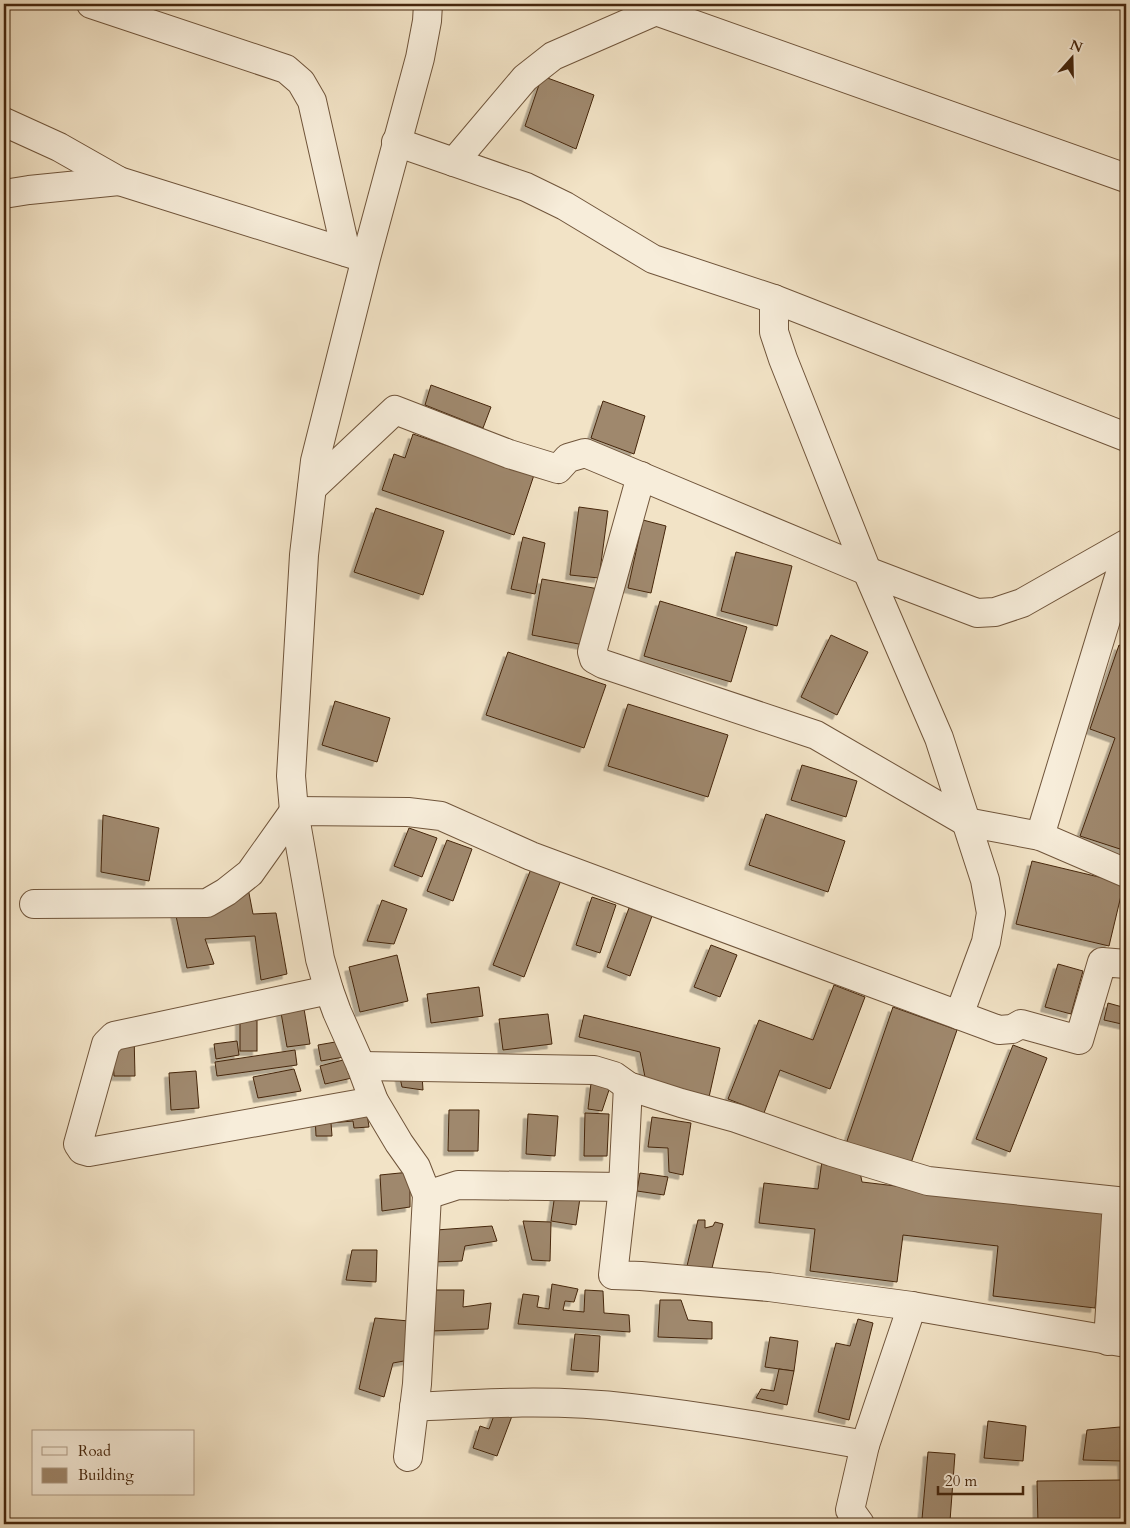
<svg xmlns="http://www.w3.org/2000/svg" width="1130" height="1528" font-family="Cardo,serif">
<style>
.building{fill:#9f886d;stroke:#45260d;filter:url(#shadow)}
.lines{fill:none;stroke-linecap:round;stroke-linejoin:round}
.minor-casing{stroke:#70553b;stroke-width:30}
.minor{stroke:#f7edda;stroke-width:28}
</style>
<defs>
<filter id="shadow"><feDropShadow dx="-4.5" dy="4.5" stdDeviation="0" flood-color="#0004"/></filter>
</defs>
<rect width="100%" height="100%" fill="#f2e3c6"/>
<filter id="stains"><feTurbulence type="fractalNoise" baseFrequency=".004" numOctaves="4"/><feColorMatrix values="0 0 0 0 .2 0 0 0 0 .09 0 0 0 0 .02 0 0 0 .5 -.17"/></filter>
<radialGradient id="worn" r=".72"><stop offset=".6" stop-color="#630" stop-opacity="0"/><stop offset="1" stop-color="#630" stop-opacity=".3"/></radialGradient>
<!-- building -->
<g class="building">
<polygon points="542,76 594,95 576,149 525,126"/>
<polygon points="431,385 491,407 483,428 425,405"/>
<polygon points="603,401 645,416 634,454 591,438"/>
<polygon points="413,434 534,475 514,535 382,490 394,454 405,458"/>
<polygon points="579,507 608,511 599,578 570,575"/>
<polygon points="376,508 444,531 423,595 354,572"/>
<polygon points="643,520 666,526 651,593 628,588"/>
<polygon points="523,537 545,543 535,594 511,589"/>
<polygon points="736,552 792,566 777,626 721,611"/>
<polygon points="542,579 599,589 589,646 532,635"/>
<polygon points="660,601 747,627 731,682 644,656"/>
<polygon points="831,635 868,652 837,715 801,697"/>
<polygon points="1119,645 1126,648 1126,851 1080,836 1115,738 1090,729"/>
<polygon points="508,652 606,685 584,748 486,715"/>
<polygon points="335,701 390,718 377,762 322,745"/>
<polygon points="628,704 728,735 708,797 608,766"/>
<polygon points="802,765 857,781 846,817 791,800"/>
<polygon points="766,814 845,841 828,892 749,865"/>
<polygon points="103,815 159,828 149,881 101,872"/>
<polygon points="409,828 437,838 422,877 394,866"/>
<polygon points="447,840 472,849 453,901 427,891"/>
<polygon points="1032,861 1124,883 1109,946 1016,924"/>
<polygon points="531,869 561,880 524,977 493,965"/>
<polygon points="248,888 253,914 276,913 287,974 261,980 255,936 205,939 214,964 187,968 172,897"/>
<polygon points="592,897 616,905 600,953 576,945"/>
<polygon points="382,900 407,909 394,944 367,941"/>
<polygon points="629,908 652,916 630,976 607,967"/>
<polygon points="711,945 737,955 720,997 694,987"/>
<polygon points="397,955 408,1001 360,1012 349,967"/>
<polygon points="1058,964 1083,971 1071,1014 1045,1007"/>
<polygon points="834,985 865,997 830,1089 780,1070 764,1113 728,1099 759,1020 813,1040"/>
<polygon points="479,987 483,1016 431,1023 427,994"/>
<polygon points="303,1003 310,1044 287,1047 280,1007"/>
<polygon points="1108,1003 1126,1008 1126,1025 1104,1020"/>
<polygon points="893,1007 957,1030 910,1166 846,1144"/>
<rect x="240" y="1012" width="17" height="39"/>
<polygon points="548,1014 552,1044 503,1050 499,1019"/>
<polygon points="584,1015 720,1048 709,1097 646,1082 640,1052 579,1037"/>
<polygon points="134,1034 135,1076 114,1076 112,1041"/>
<polygon points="237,1041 239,1055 216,1059 214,1044"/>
<polygon points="341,1041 344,1057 321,1061 318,1045"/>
<polygon points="1013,1045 1047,1058 1010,1152 976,1139"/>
<polygon points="295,1050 297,1065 217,1076 215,1062"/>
<polygon points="347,1059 352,1078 325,1084 320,1066"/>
<polygon points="294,1069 301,1091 258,1098 253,1077"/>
<polygon points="196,1071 199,1108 171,1110 169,1073"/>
<polygon points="399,1073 422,1075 423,1090 402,1087"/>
<polygon points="591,1083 610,1087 602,1111 588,1109"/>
<polygon points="366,1107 369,1127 354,1128 353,1121 331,1123 332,1136 316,1136 315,1115"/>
<polygon points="449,1110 479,1110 478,1151 448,1151"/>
<polygon points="585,1113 609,1114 607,1156 584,1156"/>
<polygon points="528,1114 558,1116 555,1156 526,1154"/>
<polygon points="652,1117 691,1123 683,1175 669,1172 668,1148 648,1147"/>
<polygon points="822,1161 860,1172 862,1182 1106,1211 1095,1308 993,1296 998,1246 903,1235 897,1282 810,1271 815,1229 759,1223 764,1183 818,1189"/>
<polygon points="410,1172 410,1207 382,1211 380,1175"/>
<polygon points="640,1173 668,1177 664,1195 637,1191"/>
<polygon points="555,1194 580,1198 576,1225 551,1221"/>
<polygon points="698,1220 705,1220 705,1228 713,1226 715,1222 723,1224 712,1268 687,1266"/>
<polygon points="523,1221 551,1222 550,1261 532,1260"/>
<polygon points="492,1226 497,1241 465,1246 462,1261 432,1262 436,1230"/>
<polygon points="352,1250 377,1250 376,1282 346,1280"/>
<polygon points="552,1284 578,1289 574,1302 565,1301 563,1310 584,1312 585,1290 603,1291 604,1313 629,1315 630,1332 518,1324 523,1294 539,1296 537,1307 549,1309"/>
<polygon points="434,1290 464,1290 463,1307 491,1303 488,1329 432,1331"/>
<polygon points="660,1300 681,1300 688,1320 712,1322 712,1339 658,1337"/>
<polygon points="375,1318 409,1321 409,1360 393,1363 384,1397 359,1389"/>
<polygon points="858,1319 873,1323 849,1420 818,1412 836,1343 850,1346"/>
<polygon points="575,1334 600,1336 598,1372 571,1370"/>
<polygon points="770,1337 798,1341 794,1371 765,1367"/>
<polygon points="779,1369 794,1371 787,1405 756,1398 761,1389 774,1391"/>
<polygon points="496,1410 512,1416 497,1456 473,1448 480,1426 489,1429"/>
<polygon points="988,1421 1026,1426 1023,1461 984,1458"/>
<polygon points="1120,1427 1122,1437 1126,1438 1126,1498 1124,1497 1122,1461 1083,1460 1087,1430"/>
<polygon points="928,1452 955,1454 950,1521 922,1519"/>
<polygon points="1121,1480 1126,1524 1038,1524 1037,1481"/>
</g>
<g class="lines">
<defs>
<g id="minor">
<polyline points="91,4 286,69 301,82 312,101 346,252"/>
<polyline points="656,11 1126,178"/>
<polyline points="4,122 59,147 119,181 361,257"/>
<polyline points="396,142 526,187 565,206 653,259 774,299 1126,437"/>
<polyline points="454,162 525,78 553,56 656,11 668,4"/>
<polyline points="4,194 29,190 119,181"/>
<polyline points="774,299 774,332 783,359 867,571 939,738 985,880 991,913 986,942 959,1015"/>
<polyline points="641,476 592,652 594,659 603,664 816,735 966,822 1040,836 1126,873"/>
<polyline points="312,488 395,410 509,454 558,469 568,458 585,453 867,571 977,613 995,612 1022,603 1126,544"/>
<polyline points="1040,836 1126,554"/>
<polyline points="34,904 207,903 226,892 250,873 294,811 408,812 441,816 531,856 999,1030 1012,1029 1021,1024 1079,1040 1102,962 1126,964"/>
<polyline points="329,990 114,1036 106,1044 78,1144 82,1150 89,1152 374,1101"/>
<polyline points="361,1066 594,1070 614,1076 628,1086 681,1103 736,1118 832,1152 928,1181 1117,1201 1108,1341"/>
<polyline points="628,1086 623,1187 613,1275 641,1276 769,1287 912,1306 1126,1343"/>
<polyline points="427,1195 458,1185 623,1187"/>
<path d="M414,1407C486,1403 558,1399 630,1408C709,1417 787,1431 865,1445"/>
<polyline points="408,1457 417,1384 427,1195 416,1167 399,1143 374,1101 361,1066 337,1012 329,990 320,959 294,811 291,776 304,555 315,461 366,258 420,58 427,21 428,4"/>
<polyline points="860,1524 850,1510 865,1445 912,1306"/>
</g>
</defs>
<!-- minor casing -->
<use href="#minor" class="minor-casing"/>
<!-- minor -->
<use href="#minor" class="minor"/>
</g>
<!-- margin -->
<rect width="1130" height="1528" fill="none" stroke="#f2e3c6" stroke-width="20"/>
<rect x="5" y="5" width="1120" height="1518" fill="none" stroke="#45260d" stroke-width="2.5"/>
<rect x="10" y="10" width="1110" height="1508" fill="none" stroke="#45260d"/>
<!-- legend -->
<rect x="32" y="1430" width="162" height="65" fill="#f7edda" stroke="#b09d88"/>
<rect x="42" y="1447" width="25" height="8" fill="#f7edda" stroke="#b09d88"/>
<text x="78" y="1456" font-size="15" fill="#45260d">Road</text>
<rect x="42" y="1468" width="25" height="15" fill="#9f886d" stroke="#b09d88"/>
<text x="78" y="1480" font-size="15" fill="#45260d">Building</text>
<!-- north arrow -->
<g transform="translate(1072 58) rotate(20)" stroke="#f7edda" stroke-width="4" paint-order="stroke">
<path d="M0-4L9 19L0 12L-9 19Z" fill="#45260d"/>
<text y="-8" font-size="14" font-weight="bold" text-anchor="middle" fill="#45260d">N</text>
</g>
<!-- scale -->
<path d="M938 1486v8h85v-8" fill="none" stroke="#45260d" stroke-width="2.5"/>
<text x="945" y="1486" font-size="15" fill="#45260d" stroke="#f7edda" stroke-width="4" paint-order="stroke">20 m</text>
<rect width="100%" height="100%" filter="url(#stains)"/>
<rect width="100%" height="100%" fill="url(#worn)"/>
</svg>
